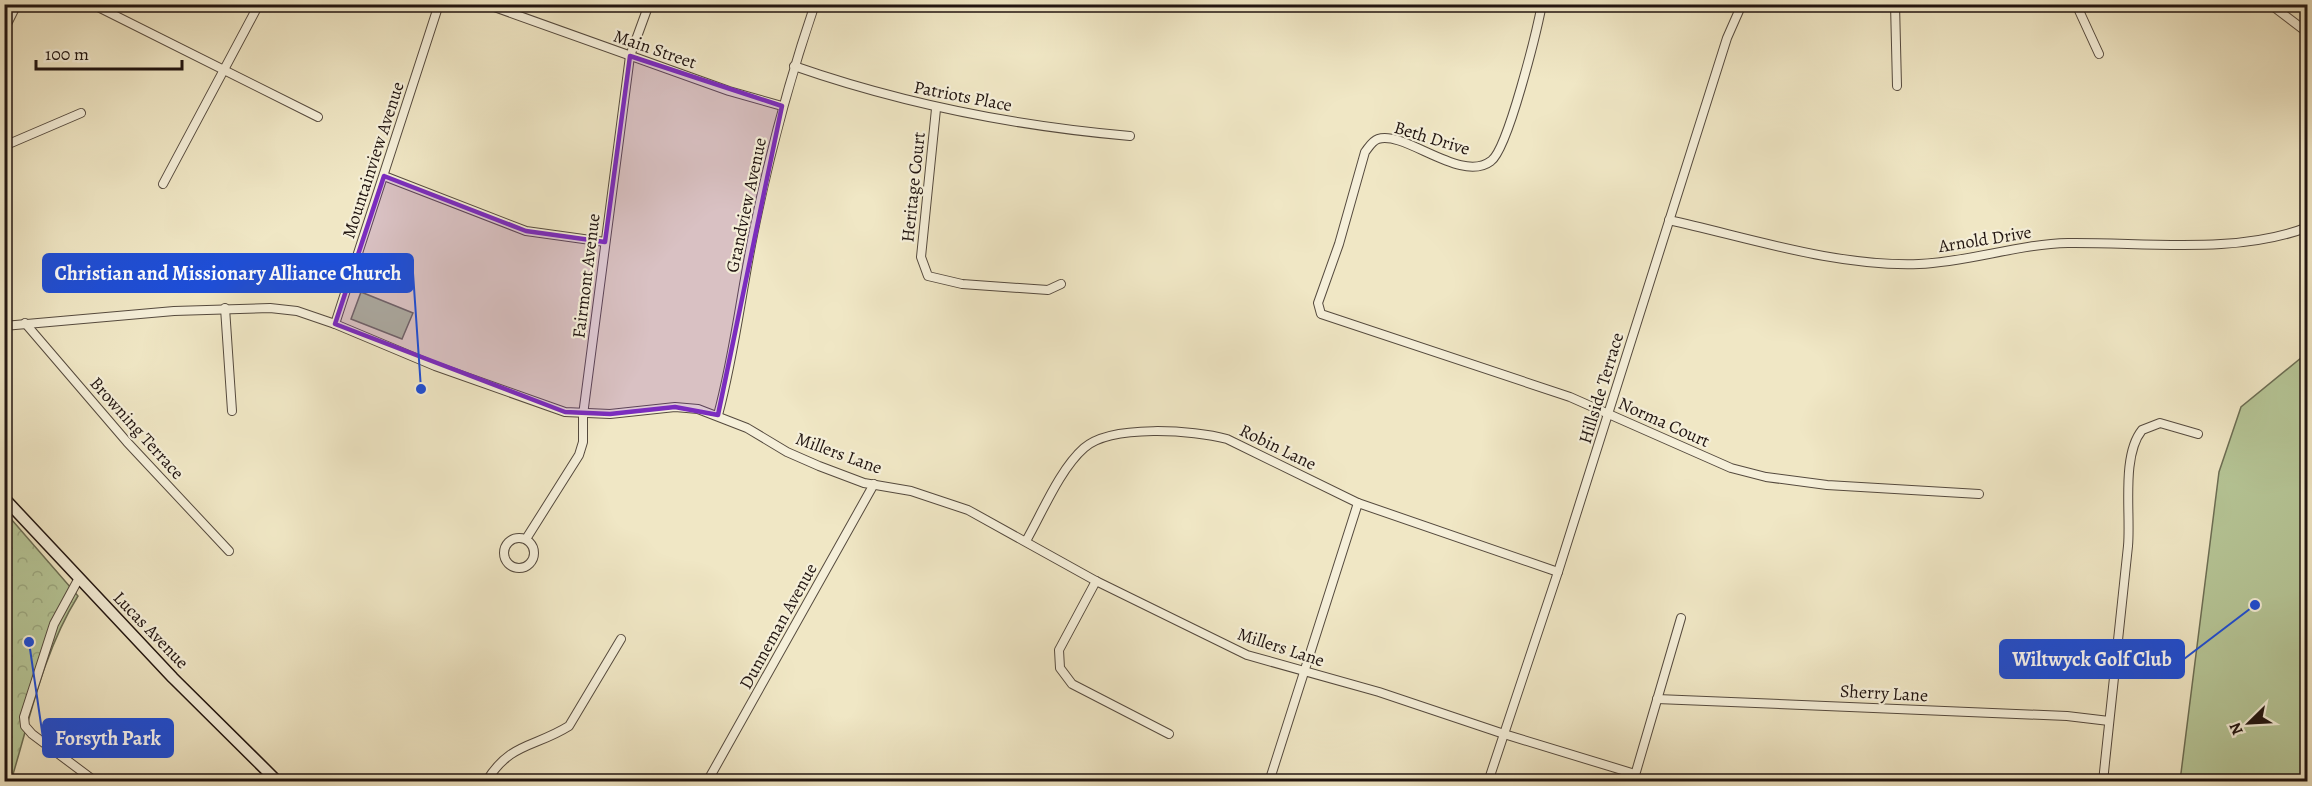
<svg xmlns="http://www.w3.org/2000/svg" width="2312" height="786" font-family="Alegreya,serif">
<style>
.grass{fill:#b6c697;stroke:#6c6e54;stroke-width:1.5}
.forest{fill:url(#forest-crowns);stroke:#6c6e54;stroke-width:1.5}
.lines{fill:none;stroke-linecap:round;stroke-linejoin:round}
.street-casing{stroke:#554a3e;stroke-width:10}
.secondary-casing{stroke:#211511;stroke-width:13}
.street{stroke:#f5efd9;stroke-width:8}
.secondary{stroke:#f5efd9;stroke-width:10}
.marked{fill:#7b2cbf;fill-opacity:0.2;stroke:#7b2cbf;stroke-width:4.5;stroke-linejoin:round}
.labels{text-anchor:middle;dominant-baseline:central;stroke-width:4.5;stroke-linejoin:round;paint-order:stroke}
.street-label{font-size:18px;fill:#211511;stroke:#f5efd9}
.leader{fill:none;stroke:#1d4ed8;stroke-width:2}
.callout-dot{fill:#1d4ed8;stroke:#f5efd9;stroke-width:2}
.callout{fill:#1d4ed8;stroke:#1d4ed8;stroke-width:2}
.callout-label{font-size:20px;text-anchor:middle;font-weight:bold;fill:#fff}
</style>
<defs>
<pattern id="forest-crowns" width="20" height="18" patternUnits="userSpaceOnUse" patternTransform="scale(1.5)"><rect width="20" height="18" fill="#b6c697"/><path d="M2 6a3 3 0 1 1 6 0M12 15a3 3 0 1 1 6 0" fill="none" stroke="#9ca981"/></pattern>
</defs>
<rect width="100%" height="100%" fill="#f0e7c5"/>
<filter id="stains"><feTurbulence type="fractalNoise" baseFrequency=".00333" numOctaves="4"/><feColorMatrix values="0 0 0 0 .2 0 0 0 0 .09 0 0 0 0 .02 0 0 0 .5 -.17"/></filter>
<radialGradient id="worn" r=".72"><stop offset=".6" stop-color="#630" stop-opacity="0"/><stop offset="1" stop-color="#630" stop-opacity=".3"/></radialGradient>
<!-- grass -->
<g class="grass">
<polygon points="361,292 413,313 402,339 351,319"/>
<polygon points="2307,353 2307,781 2180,781 2219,472 2241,407"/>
</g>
<!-- forest -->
<path class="forest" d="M5,512L78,596C43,652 30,719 11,781H5Z"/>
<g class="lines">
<defs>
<g id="street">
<polyline points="92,4 318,117"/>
<polyline points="486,4 729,91 782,106"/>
<path d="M1542,4C1537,30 1508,149 1491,161C1461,184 1405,130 1378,139C1372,141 1369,147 1365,152L1339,244L1318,303L1321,314L1570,397L1731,468L1766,477L1827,485L1979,494"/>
<polyline points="1895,4 1897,86"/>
<polyline points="2076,4 2099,54"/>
<polyline points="2270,4 2308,33"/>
<polyline points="4,30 17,4"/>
<path d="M794,66C903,104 1015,126 1130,136"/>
<polyline points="936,109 921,257 928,276 962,284 1048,290 1061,284"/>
<polyline points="4,146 81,113"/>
<polyline points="384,176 526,231 605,242"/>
<polyline points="163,184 259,4"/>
<path d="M1669,220C1750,238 1836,267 1919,264C1969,262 2018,244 2068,243C2144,242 2237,255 2308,227"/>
<polyline points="225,308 232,411"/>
<polyline points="25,323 127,442 229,551"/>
<polyline points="335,324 439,4"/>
<polyline points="4,326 174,311 270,308 297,311 335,324 435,366 565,412 610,414 675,407 698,409 747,428 787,452 819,466 864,483 911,491 968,510 1096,581 1247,655 1379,692 1504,734 1635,774"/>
<path d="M718,415C734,356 741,295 753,235C769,156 789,80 815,4"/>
<circle cx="519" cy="553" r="15"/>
<polyline points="526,539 579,455 583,442 583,415 630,56 649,4"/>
<path d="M1026,541C1042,513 1060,469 1084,448C1111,424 1194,430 1227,439L1358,503L1558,572"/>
<polyline points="79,578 54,624 24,717 25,726 32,734 96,782"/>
<polyline points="1096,581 1059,650 1060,668 1072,684 1169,734"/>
<polyline points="1657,699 2067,716 2109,721"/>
<path d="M486,782C510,742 534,748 569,726L621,639"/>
<polyline points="707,782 874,484"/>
<polyline points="1269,782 1358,503"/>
<polyline points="1488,782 1558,572 1727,38 1742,4"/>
<polyline points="1633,782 1681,618"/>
<path d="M2103,782C2111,703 2120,624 2128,546C2131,514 2121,456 2142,430L2160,423L2198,434"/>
</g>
<polyline id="secondary" points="4,498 173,678 278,782"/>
</defs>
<!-- street casing -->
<use href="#street" class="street-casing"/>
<!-- secondary casing -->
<use href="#secondary" class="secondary-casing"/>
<!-- street -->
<use href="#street" class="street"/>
<!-- secondary -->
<use href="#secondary" class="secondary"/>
</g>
<!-- marked area -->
<path class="marked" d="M630,56L782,106L718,415L675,407L610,414L565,412L335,324L384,176L526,231L605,242Z"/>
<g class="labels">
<!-- street labels -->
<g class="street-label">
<text transform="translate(655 49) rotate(19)">Main Street</text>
<text transform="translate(963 96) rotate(11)">Patriots Place</text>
<text transform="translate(1432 138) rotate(17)">Beth Drive</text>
<text transform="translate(373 160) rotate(-72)">Mountainview Avenue</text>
<text transform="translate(913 187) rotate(-84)">Heritage Court</text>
<text transform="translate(746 205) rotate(-78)">Grandview Avenue</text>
<text transform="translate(1985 239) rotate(-9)">Arnold Drive</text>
<text transform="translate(586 276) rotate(-83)">Fairmont Avenue</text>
<text transform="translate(1601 388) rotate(-73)">Hillside Terrace</text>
<text transform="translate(1664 422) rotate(24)">Norma Court</text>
<text transform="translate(137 428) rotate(48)">Browning Terrace</text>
<text transform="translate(1278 447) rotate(26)">Robin Lane</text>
<text transform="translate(839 453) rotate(20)">Millers Lane</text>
<text transform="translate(778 626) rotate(-61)">Dunneman Avenue</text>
<text transform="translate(151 630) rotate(46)">Lucas Avenue</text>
<text transform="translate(1281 647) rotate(18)">Millers Lane</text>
<text transform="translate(1884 693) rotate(3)">Sherry Lane</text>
</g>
</g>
<!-- callouts -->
<path class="leader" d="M421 389L413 273M2255 605L2184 659M29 642L43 738"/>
<g class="callout-dot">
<circle cx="421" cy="389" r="6"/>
<circle cx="2255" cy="605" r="6"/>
<circle cx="29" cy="642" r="6"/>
</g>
<g class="callout">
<rect x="43" y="254" width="370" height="38" rx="6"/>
<rect x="2000" y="640" width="184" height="38" rx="6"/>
<rect x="43" y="719" width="130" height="38" rx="6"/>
</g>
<g class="callout-label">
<text x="228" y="280">Christian and Missionary Alliance Church</text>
<text x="2092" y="666">Wiltwyck Golf Club</text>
<text x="108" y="745">Forsyth Park</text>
</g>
<!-- margin -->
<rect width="2312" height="786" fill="none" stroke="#f0e7c5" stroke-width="24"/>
<rect x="6" y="6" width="2300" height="774" fill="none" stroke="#211511" stroke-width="3"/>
<rect x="12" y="12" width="2288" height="762" fill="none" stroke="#211511" stroke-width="1.5"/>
<!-- north arrow -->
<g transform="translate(2249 723) rotate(246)" stroke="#f5efd9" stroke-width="4.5" paint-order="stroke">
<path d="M0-4.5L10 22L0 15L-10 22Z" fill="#211511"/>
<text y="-9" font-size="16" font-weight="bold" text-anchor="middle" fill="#211511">N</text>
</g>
<!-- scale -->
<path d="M36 60v9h146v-9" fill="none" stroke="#211511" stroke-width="3"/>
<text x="45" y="60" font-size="18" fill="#211511" stroke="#f5efd9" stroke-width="4.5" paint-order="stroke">100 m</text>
<rect width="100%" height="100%" filter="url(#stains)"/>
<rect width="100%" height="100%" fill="url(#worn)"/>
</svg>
